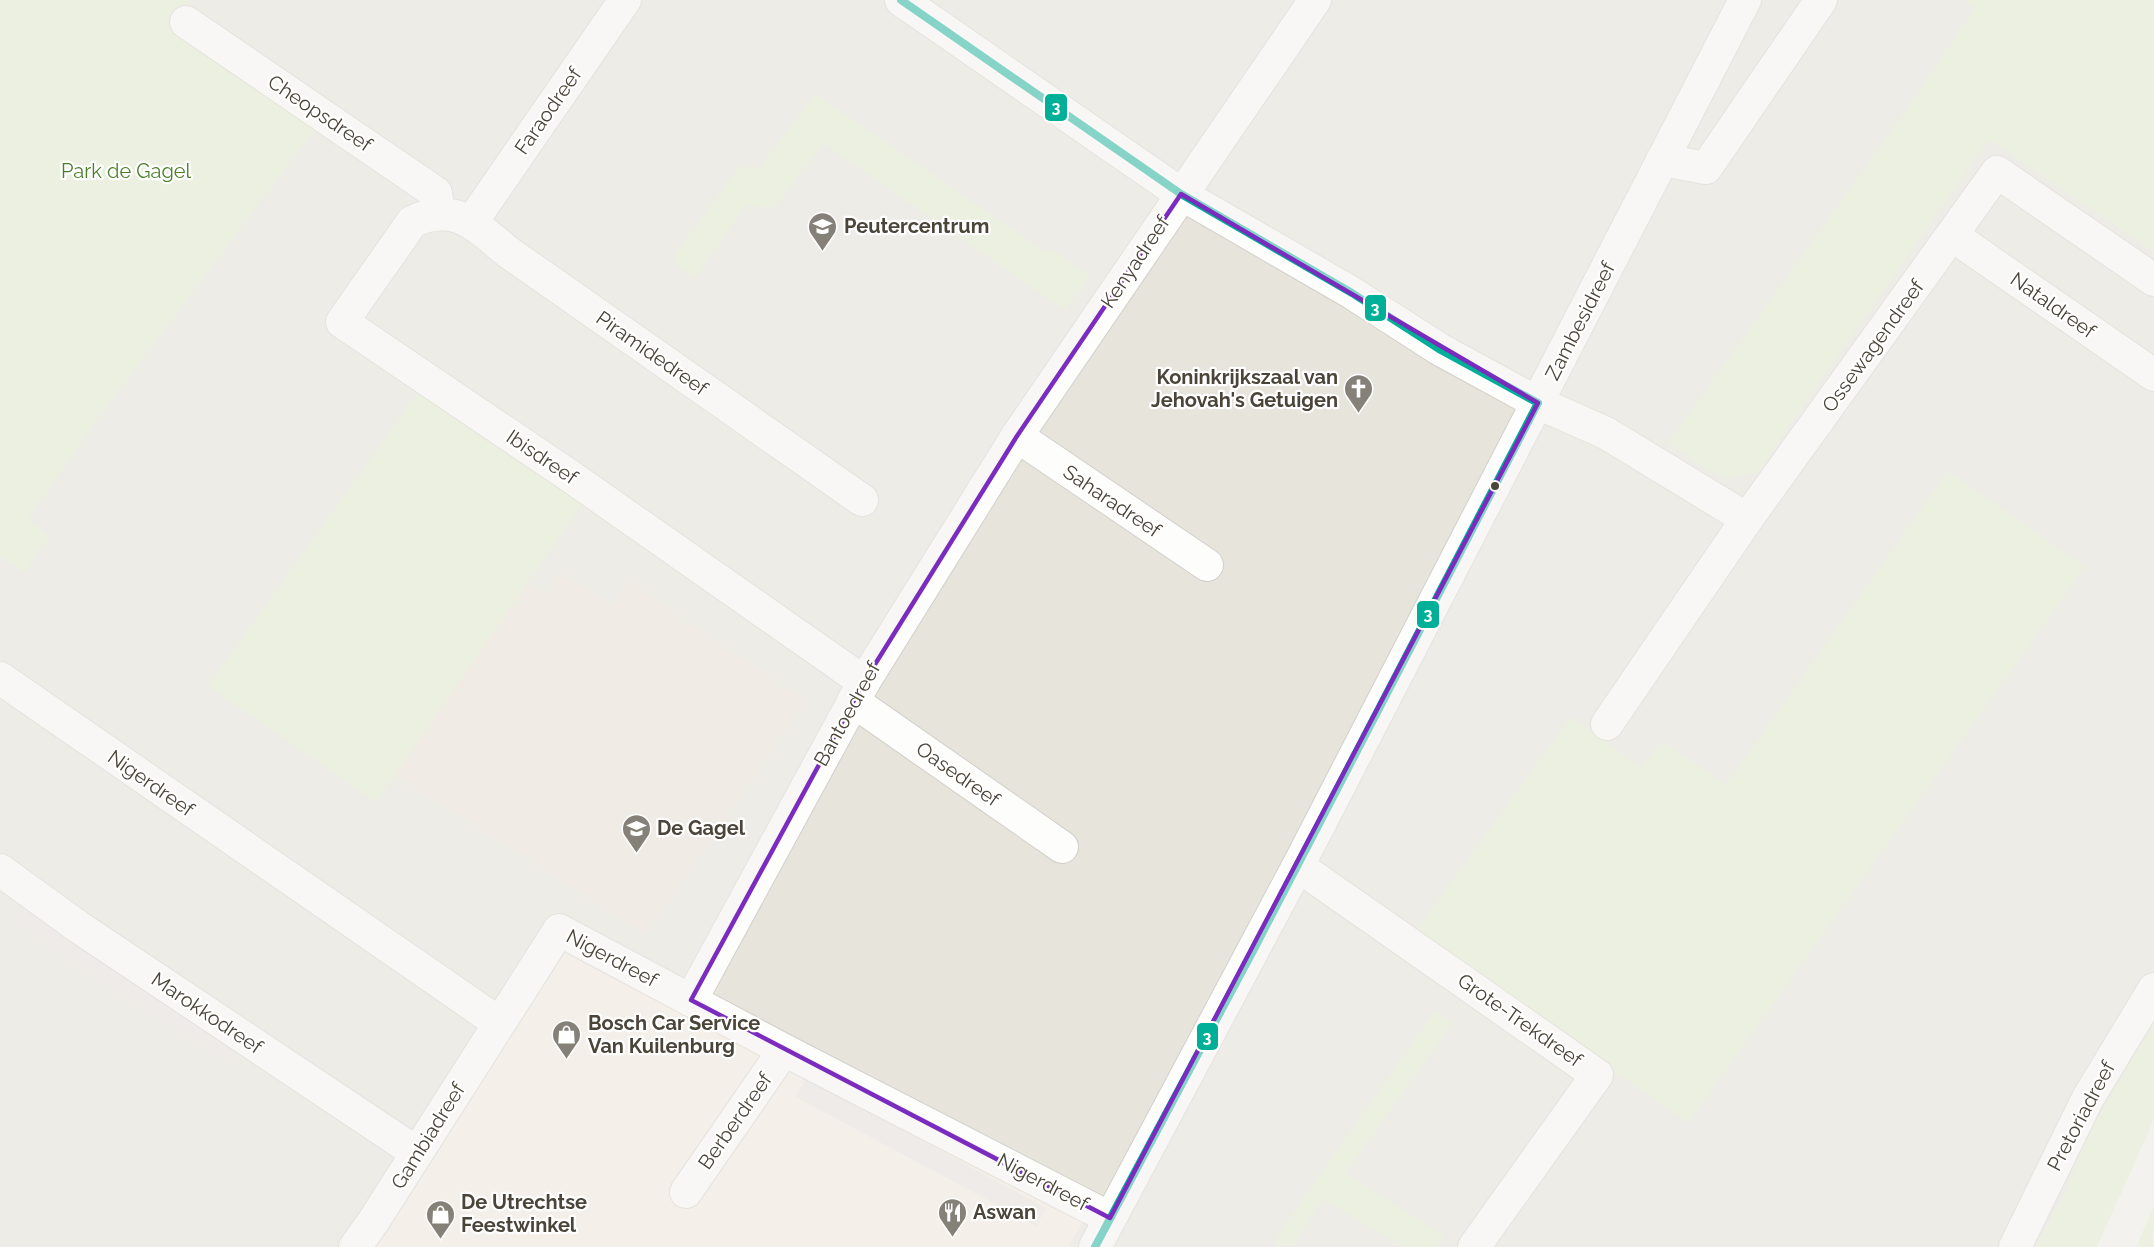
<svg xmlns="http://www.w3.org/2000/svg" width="2154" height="1247" font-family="Raleway,sans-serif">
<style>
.residential{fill:#e7e4dc}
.commercial{fill:#f3ebdf}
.education{fill:#eae5da}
.green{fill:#e1eecf}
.parking{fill:#e6e3df}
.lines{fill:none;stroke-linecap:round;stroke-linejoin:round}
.minor-casing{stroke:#d2d0cb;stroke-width:34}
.minor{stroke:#fdfdfc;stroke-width:32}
.bus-1-casing{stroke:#fff;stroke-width:12}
.bus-1{stroke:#00af98;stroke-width:8}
.marked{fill:none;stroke:#7b2cbf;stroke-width:4.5;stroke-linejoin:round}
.bus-dot{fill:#4b4439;stroke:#fff;stroke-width:2}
.labels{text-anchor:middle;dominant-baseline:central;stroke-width:4.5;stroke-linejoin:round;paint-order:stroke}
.street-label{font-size:20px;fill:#4b4439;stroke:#fff}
.park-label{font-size:20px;fill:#4a7f2a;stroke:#fff}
.poi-label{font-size:20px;font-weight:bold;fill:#4b4439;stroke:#fff;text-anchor:start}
.line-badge{stroke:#fff;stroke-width:2}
.badge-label{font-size:16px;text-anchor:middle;font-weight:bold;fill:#fff}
</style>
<rect width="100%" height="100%" fill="#f4f2ee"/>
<!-- residential -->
<polygon class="residential" points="174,0 2138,0 2154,18 2154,1042 2046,1247 1068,1247 1083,1220 370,1247 0,1247 0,271"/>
<!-- commercial -->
<polygon class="commercial" points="565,947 1084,1220 1068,1247 371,1247"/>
<!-- education -->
<polygon class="education" points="511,572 543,594 559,572 611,606 629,581 726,649 807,701 646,934 377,763"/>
<!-- green -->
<g class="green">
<polygon points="0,0 191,0 172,27 318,125 105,409 28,519 49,537 24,573 0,556"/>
<polygon points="1964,0 2154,0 2154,252 1992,141 1986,143 1799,411 1759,472 1729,478 1713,473 1668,443 1911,103 1975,8"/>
<polygon points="815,94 1044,251 1054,251 1090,277 1065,310 823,143 774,209 746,205 695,278 675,263 673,257 740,166 759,169"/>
<polygon points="419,391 582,504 376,802 208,686"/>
<polygon points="1948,471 2085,567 1688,1123 1415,932 1571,717 1641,768 1662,741 1726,785"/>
<polygon points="1435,1011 1453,1023 1345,1173 1444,1236 1436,1247 1403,1247 1323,1199 1293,1245 1274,1246 1279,1233"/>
<polygon points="2154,1023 2154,1120 2097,1247 2035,1247 2067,1190 2086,1137"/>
<polygon points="2154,1206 2153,1247 2136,1247"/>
</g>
<!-- parking -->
<g class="parking">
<polygon points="26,907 238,1047 229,1061 115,990 16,920"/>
<polygon points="806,1078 1046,1208 1036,1226 796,1097"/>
</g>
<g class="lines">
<defs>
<g id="minor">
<polyline points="901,0 1181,194 1352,293 1439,349 1538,403 1606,433 1747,519"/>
<polyline points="186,22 436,193 439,214"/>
<polyline points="1662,160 1706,168 1821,0"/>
<polyline points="471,223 625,0"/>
<polyline points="1953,236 2154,375"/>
<polyline points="1017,436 1207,565"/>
<path d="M862,500L508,252C476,226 455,201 412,222L342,322L567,474L864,682"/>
<polyline points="0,678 499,1023"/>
<polyline points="853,701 1062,847"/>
<polyline points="1607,724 1747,519 1997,172 2154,280"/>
<polyline points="1298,866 1597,1075 1474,1247"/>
<polyline points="0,870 80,928 417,1153"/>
<polyline points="691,1000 864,682 1017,436 1315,0"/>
<polyline points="686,1192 784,1050"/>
<polyline points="355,1247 373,1222 559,930 784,1050 1110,1218"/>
<polyline points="1095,1247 1298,866 1745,0"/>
<polyline points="2015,1247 2088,1098 2154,989"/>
</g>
</defs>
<!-- minor casing -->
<use href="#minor" class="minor-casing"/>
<!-- minor -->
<use href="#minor" class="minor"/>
<defs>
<g id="bus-1">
<polyline points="901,0 1181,194 1352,293 1439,349 1538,403"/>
<polyline points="1095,1247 1254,949 1538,403"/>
</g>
</defs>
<!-- bus-1 casing -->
<use href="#bus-1" class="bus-1-casing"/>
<!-- bus-1 -->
<use href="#bus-1" class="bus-1"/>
</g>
<!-- marked area -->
<path d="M0 0H2154V1247H0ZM1181,194L1538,403L1110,1218L691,1000L864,682L1017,436Z" fill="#f4f2ee" fill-opacity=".55" fill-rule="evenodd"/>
<path class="marked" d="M1181,194L1538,403L1110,1218L691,1000L864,682L1017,436Z"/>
<!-- icons -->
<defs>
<symbol id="school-pin" viewBox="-11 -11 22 30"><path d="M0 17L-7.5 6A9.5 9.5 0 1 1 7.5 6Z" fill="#868178" stroke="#fff"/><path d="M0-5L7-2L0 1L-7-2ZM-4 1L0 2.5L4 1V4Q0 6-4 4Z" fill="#fff"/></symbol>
<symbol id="church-pin" viewBox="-11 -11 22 30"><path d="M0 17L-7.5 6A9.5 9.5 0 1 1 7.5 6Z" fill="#868178" stroke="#fff"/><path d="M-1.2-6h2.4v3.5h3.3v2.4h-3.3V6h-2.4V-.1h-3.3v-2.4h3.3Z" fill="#fff"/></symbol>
<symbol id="shop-pin" viewBox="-11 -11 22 30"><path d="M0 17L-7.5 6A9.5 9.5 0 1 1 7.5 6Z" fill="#868178" stroke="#fff"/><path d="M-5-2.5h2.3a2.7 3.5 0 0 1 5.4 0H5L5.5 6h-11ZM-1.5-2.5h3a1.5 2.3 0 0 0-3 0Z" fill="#fff"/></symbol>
<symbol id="restaurant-pin" viewBox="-11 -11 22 30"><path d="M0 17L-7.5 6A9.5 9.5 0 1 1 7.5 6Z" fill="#868178" stroke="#fff"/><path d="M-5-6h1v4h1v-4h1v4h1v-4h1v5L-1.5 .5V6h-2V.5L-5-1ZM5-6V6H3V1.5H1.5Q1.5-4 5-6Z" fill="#fff"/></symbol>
</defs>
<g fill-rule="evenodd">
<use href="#school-pin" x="806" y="210" width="33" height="45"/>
<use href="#church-pin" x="1342" y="372" width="33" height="45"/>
<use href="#school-pin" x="620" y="812" width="33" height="45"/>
<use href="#shop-pin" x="550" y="1018" width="33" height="45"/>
<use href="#restaurant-pin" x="936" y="1196" width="33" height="45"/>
<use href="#shop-pin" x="424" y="1198" width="33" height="45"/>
</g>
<!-- markers -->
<circle class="bus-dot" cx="1495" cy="486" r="5"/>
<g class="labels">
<!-- street labels -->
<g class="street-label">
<text transform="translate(548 111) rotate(-55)">Faraodreef</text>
<text transform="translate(320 113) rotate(34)">Cheopsdreef</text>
<text transform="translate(1135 262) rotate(-56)">Kenyadreef</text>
<text transform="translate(2053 305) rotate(35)">Nataldreef</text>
<text transform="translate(1580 321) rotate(-63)">Zambesidreef</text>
<text transform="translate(1873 346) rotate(-54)">Ossewagendreef</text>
<text transform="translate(652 353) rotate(35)">Piramidedreef</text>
<text transform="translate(542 457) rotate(34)">Ibisdreef</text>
<text transform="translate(1112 501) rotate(34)">Saharadreef</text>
<text transform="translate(847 714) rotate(-61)">Bantoedreef</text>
<text transform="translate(958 774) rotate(35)">Oasedreef</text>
<text transform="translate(151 783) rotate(35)">Nigerdreef</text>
<text transform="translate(612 958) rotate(28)">Nigerdreef</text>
<text transform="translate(207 1013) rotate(34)">Marokkodreef</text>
<text transform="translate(1520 1020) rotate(35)">Grote-Trekdreef</text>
<text transform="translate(2081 1116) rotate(-62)">Pretoriadreef</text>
<text transform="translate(735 1121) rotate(-55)">Berberdreef</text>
<text transform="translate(428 1136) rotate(-58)">Gambiadreef</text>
<text transform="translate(1043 1182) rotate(28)">Nigerdreef</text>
</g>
<!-- park labels -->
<g class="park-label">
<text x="126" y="171">Park de Gagel</text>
</g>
<!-- poi labels -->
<g class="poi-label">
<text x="844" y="226">Peutercentrum</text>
<text x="1338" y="377" text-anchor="end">Koninkrijkszaal van<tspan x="1338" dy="23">Jehovah's Getuigen</tspan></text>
<text x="657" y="828">De Gagel</text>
<text x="588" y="1023">Bosch Car Service<tspan x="588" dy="23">Van Kuilenburg</tspan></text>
<text x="461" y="1202">De Utrechtse<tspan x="461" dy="23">Feestwinkel</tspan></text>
<text x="973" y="1212">Aswan</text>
</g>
</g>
<g class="line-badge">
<rect x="1044" y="93" width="24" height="29" rx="6" fill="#00af98"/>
<rect x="1364" y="294" width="23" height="28" rx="6" fill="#00af98"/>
<rect x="1416" y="600" width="24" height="29" rx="6" fill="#00af98"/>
<rect x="1196" y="1022" width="23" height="29" rx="6" fill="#00af98"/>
</g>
<g class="badge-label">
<text x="1056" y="113">3</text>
<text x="1375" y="314">3</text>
<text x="1428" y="620">3</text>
<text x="1207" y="1043">3</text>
</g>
</svg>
